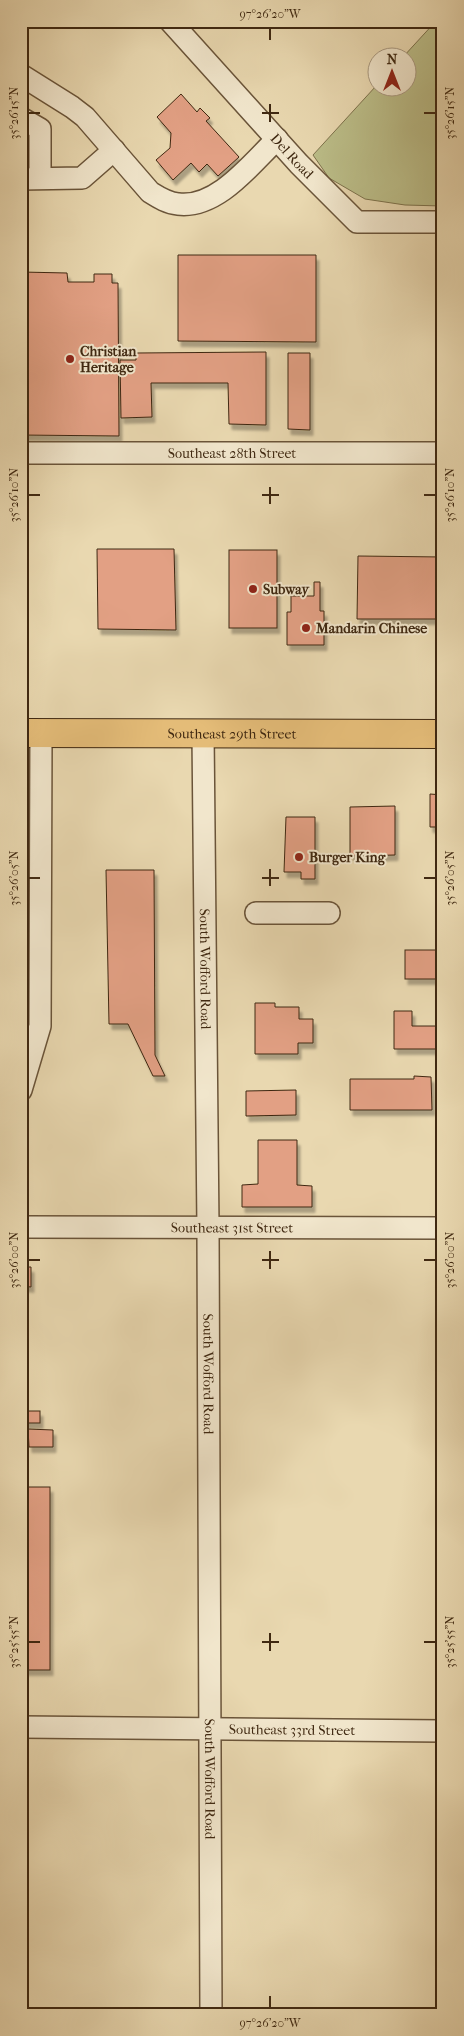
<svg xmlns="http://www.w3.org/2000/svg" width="464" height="2036" font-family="'IM FELL French Canon',serif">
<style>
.green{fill:#bbbd88;stroke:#7d724c}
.building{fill:#e2a084;stroke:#3f2811;filter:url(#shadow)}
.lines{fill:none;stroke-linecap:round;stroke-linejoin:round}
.minor-casing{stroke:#6a5439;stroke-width:24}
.major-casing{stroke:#3f2811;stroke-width:30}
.minor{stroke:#f1e6cc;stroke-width:21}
.major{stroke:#e4bc78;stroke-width:28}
.ticks{fill:none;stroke:#3f2811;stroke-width:2}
.poi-dot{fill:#8f2418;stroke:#f1e6cc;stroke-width:2}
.labels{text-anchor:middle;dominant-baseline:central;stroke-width:4;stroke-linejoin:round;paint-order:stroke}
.street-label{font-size:14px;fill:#3f2811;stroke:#f1e6cc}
.poi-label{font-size:14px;font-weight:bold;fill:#3f2811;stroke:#f1e6cc;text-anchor:start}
.neatline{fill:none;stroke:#3f2811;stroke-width:2}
.ticks-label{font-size:12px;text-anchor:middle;fill:#3f2811}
</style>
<defs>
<filter id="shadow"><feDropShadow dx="3" dy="5.5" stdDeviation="1" flood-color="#0004"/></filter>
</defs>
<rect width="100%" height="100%" fill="#e9d8b0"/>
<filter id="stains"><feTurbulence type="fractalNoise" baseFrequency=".004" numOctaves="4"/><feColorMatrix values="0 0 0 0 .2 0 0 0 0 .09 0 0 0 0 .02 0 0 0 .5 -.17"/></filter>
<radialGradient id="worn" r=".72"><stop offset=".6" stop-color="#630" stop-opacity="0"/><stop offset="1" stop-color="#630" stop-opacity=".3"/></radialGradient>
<!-- green -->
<polygon class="green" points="436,21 443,21 443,206 405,205 365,199 329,178 313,155 376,86 376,88 406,88 406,58 403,57"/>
<!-- building -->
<g class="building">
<polygon points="181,94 197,112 200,108 210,118 206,121 239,157 218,176 207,164 199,172 191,163 173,180 156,160 170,148 171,133 157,117"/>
<polygon points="178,255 316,255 316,342 178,341"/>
<polygon points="21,272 67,273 68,282 94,282 94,274 112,274 112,283 118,283 119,436 21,435"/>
<polygon points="266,352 266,425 229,424 228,383 151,383 152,417 121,418 120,360 136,360 136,353"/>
<polygon points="288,353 310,353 310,430 288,429"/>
<polygon points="97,549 174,549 176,630 98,629"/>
<rect x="229" y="550" width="48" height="78"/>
<polygon points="358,556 443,557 443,619 357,619"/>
<polygon points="314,582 320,582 320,611 324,611 324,645 287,645 287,612 291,612 291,596 314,596"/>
<polygon points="430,794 443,795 443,827 430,827"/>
<polygon points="395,806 395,855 350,856 350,807"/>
<polygon points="286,817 315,817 315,879 301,879 301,872 284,872"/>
<polygon points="106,870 154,870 155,1055 165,1076 153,1076 128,1024 109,1024"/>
<rect x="405" y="950" width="38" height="29"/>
<polygon points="255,1003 275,1003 275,1007 299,1007 299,1019 313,1019 313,1043 298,1043 298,1054 255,1054"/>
<polygon points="394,1011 412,1011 412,1026 443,1026 443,1049 394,1049"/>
<polygon points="414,1076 431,1077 432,1110 350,1110 350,1079 414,1079"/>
<polygon points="296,1090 296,1115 246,1116 246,1091"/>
<polygon points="258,1140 297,1140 297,1185 312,1186 312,1207 242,1207 242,1185 258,1184"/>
<polygon points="21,1267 31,1267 31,1287 21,1286"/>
<rect x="21" y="1411" width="19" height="12"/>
<polygon points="28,1429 53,1430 53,1447 29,1447"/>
<rect x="21" y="1487" width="29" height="183"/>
</g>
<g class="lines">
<defs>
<g id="minor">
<path id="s1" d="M170,21L299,164L357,222H443"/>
<path d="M21,75L72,107L85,117L150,192C158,197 167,203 178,204C217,209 251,164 277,139"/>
<polyline points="21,118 40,129 40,178"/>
<polyline points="21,179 82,178 114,150"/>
<path id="s2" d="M21,453H443"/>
<path id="s3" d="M203,733L208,1228L211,2015"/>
<polyline points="256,913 329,913"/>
<polyline points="21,1090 40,1026 41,733"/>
<path id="s4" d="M21,1227L443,1228"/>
<path id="s5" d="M21,1727L443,1731"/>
</g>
<g id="major">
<path id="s6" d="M21,733L443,734"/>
</g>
</defs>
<!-- minor casing -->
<use href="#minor" class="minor-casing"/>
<!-- major casing -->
<use href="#major" class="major-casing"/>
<!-- minor -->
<use href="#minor" class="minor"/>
<!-- major -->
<use href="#major" class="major"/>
</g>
<!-- ticks -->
<path class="ticks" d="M270,28V40M270,104V122M28,113H40M262,113H279M424,113H436M270,487V504M28,495H40M262,495H279M424,495H436M270,869V886M28,878H40M262,878H279M424,878H436M270,1251V1269M28,1260H40M262,1260H279M424,1260H436M270,1633V1651M28,1642H40M262,1642H279M424,1642H436M270,1996V2008"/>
<!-- markers -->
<g class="poi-dot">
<circle cx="70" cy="359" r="5"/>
<circle cx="253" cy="589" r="5"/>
<circle cx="306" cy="628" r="5"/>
<circle cx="299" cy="857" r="5"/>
</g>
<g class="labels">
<!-- street labels -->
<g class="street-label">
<text stroke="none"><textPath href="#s1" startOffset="182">Del Road</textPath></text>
<text stroke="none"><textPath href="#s2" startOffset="211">Southeast 28th Street</textPath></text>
<text stroke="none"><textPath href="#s6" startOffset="211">Southeast 29th Street</textPath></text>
<text stroke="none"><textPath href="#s3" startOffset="236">South Wofford Road</textPath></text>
<text stroke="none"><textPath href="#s4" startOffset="211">Southeast 31st Street</textPath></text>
<text stroke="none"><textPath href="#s3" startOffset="641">South Wofford Road</textPath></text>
<text stroke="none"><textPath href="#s5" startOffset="271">Southeast 33rd Street</textPath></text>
<text stroke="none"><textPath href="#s3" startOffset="1046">South Wofford Road</textPath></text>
</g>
<!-- poi labels -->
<g class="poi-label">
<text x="80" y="351">Christian<tspan x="80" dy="16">Heritage</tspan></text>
<text x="263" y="589">Subway</text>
<text x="316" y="628">Mandarin Chinese</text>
<text x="309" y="857">Burger King</text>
</g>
</g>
<!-- margin -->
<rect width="464" height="2036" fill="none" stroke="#e9d8b0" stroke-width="55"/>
<!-- north arrow -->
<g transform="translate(392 72)"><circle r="24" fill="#f1e6cc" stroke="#aa9a81"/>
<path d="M0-4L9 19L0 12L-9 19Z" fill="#8f2418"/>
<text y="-8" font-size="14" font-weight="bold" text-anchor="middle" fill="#3f2811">N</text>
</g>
<rect x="28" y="28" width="408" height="1980" class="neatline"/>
<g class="ticks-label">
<text x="270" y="18">97°26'20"W</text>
<text transform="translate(14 113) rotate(-90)" y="4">35°26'15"N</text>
<text transform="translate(450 113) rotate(-90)" y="4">35°26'15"N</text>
<text transform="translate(14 495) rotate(-90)" y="4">35°26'10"N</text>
<text transform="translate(450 495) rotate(-90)" y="4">35°26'10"N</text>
<text transform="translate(14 878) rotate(-90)" y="4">35°26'05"N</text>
<text transform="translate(450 878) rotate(-90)" y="4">35°26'05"N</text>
<text transform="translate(14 1260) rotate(-90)" y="4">35°26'00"N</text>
<text transform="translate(450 1260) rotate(-90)" y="4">35°26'00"N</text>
<text transform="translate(14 1642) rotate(-90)" y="4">35°25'55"N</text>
<text transform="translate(450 1642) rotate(-90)" y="4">35°25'55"N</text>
<text x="270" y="2027">97°26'20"W</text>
</g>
<rect width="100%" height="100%" filter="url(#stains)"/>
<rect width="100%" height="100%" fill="url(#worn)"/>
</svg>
